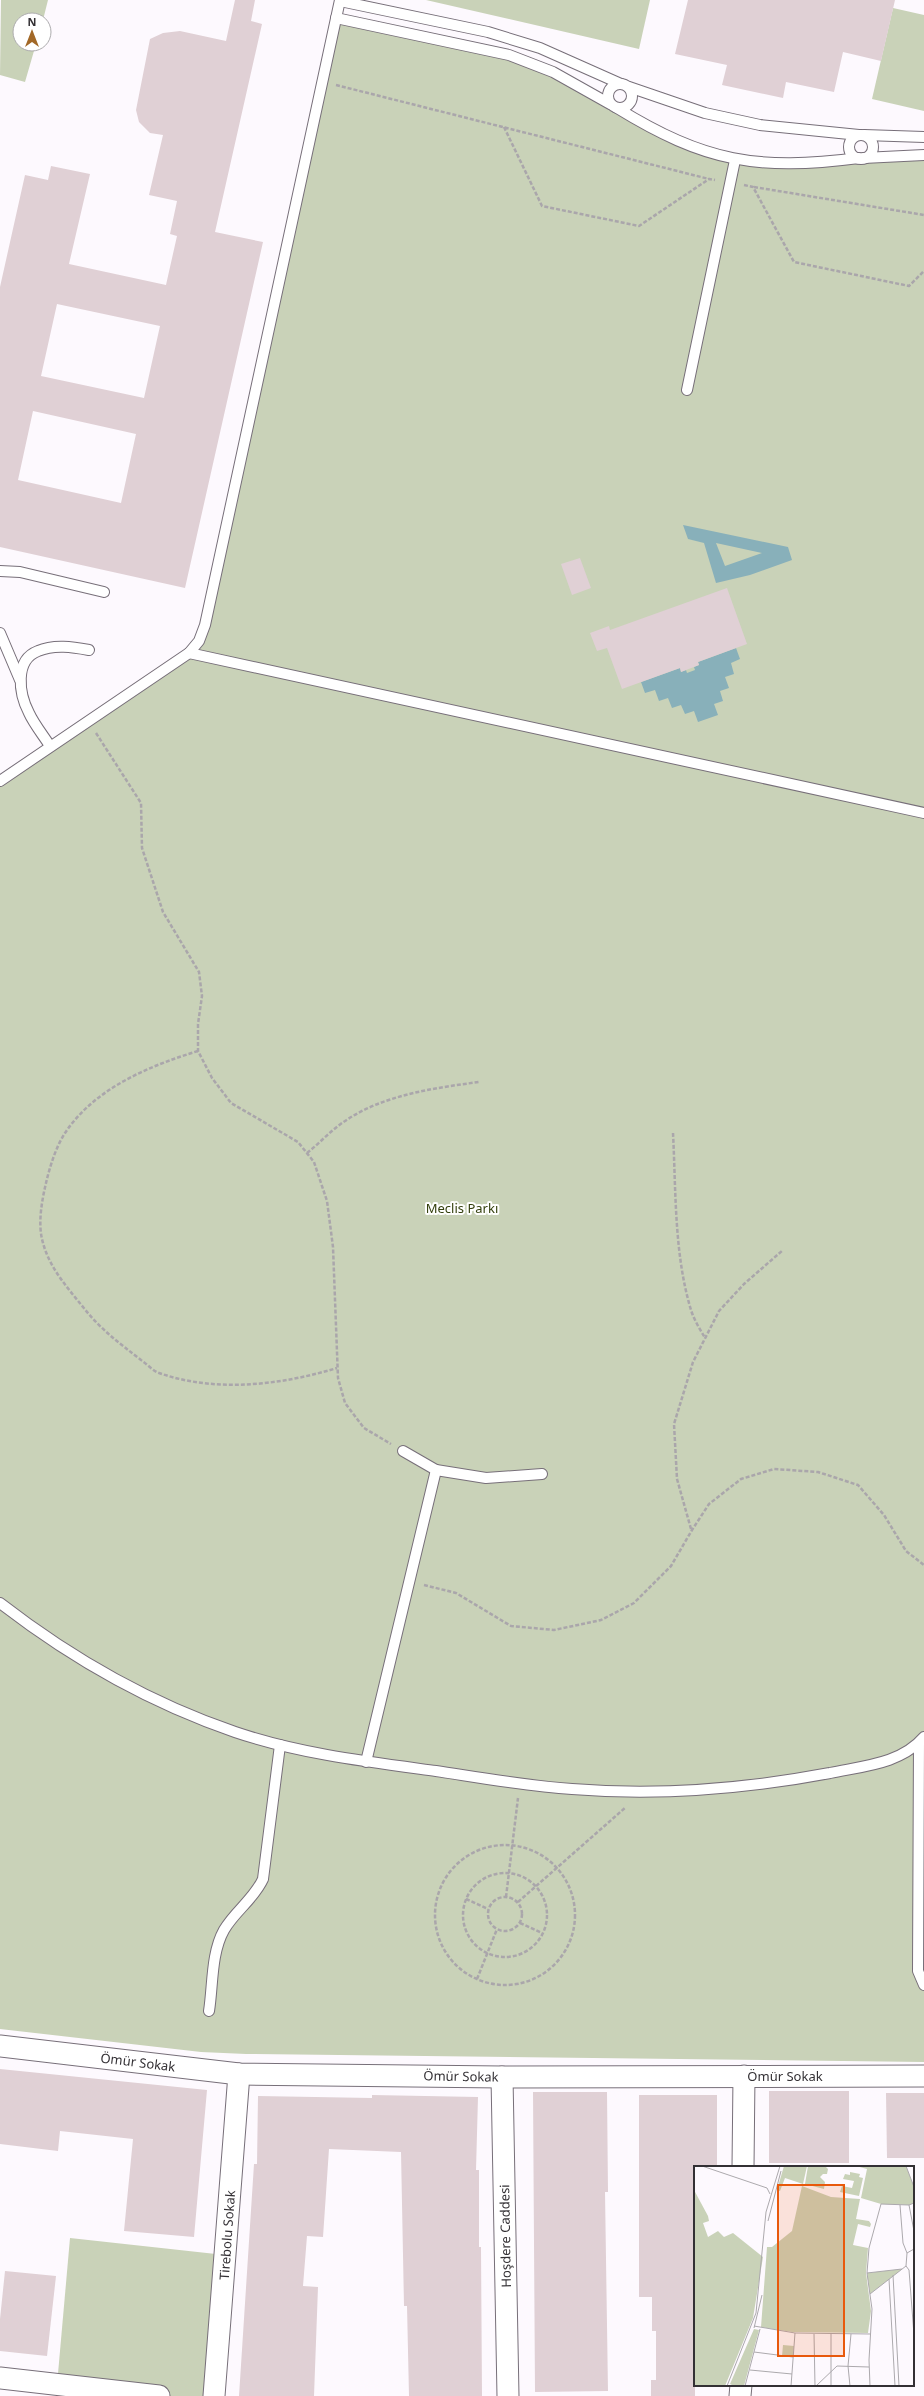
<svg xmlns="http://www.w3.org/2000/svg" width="924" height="2396" font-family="'Noto Sans',sans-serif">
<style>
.green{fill:#c9d2b8}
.water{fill:#88b0ba;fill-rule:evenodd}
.building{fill:#e0d0d5;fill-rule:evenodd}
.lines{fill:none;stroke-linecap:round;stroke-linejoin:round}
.service-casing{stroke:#776f79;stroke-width:12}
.minor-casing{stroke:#776f79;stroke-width:23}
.path{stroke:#aaa6ab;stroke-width:2.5;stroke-dasharray:4 2;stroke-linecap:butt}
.service{stroke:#fff;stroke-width:10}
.minor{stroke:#fff;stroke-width:21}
.labels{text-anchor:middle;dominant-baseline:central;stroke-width:4;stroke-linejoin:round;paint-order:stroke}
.park-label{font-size:13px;fill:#333f0c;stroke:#fff}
.street-label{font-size:13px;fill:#333034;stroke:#fff}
.inset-road{fill:none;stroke:#aca9ad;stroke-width:1}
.view{fill:#e8590c;fill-opacity:0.15;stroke:#e8590c;stroke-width:2}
.inset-edge{fill:none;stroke:#333034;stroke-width:2}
</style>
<rect width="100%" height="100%" fill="#fdf9fe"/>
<!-- green -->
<g class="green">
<polygon points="1,0 48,0 43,20 20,20 20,44 36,44 25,82 0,75"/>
<polygon points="426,0 650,0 639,49"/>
<polygon points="893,8 924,15 924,111 872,99"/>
<polygon points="336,18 509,55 637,120 735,160 924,155 924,2062 246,2054 201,2052 0,2029 0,781 200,641"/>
<polygon points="70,2238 225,2255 214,2396 159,2396 57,2385"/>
</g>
<!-- water -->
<g class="water">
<path d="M683,525L788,547L792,560L750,575L716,583L704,543L688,539ZM716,543L762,553L725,566Z"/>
<polygon points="736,648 740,659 731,663 734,674 725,677 729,688 720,691 723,701 714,704 718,715 698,722 694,711 685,714 681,705 672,708 668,698 659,701 655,690 645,693 641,682 680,668 681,672 686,670 687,673 695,670 694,667 699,665 698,662"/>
</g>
<!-- building -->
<g class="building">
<path d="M235,0H255L251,21L262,24L215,232L263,242L185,588L0,547V287L25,175L48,180L51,166L90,174L69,264L166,285L177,236L170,234L177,201L149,195L163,135L150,133L139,122L136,110L150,39L163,33L180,31L226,41ZM57,304L160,326L144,398L41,376ZM33,411L136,434L121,503L18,480Z"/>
<polygon points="688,0 895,0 881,61 843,52 834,92 786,82 783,98 722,85 727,65 675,54"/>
<polygon points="580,558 591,588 572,595 561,564"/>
<polygon points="727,588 747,644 698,662 699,665 681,672 680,668 622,689 607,648 597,651 590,633 609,626 610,630"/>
<polygon points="0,2069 207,2090 194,2237 124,2231 133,2139 60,2131 58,2151 0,2144"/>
<rect x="769" y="2091" width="80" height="72"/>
<polygon points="533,2092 607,2092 608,2192 605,2192 608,2391 535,2392"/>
<polygon points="886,2093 924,2093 924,2158 887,2158"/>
<polygon points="372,2095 478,2097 476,2170 479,2170 479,2247 481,2247 482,2396 409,2396 407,2306 404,2306 401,2152 329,2149 323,2237 307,2236 303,2286 318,2287 314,2396 239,2396 254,2164 257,2164 258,2096 372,2098"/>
<polygon points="639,2095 717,2095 717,2167 695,2167 695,2396 651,2396 651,2380 656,2380 656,2331 652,2331 652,2297 639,2297"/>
<polygon points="5,2271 56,2276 47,2356 0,2351 0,2319"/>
</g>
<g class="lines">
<defs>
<g id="service">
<polyline points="340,1 488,32 540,48 621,84"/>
<polyline points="336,18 509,55 553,72 610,104"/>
<circle cx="620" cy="96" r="12"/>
<polyline points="629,87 705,113 760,125 859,135"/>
<path d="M617,108C705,162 757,171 859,158"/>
<polyline points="864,135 924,137"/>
<circle cx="861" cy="147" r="12"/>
<polyline points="863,158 924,155"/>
<polyline points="687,390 735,160"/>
<polyline points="0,571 20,572 104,592"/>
<polyline points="0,633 20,680"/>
<polyline points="189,653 924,813"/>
<path d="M50,746C43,735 34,724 29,713C19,694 14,660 38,651C54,644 73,647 89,650"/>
<polyline points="0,781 189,653 199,641 205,625 340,0"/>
<polyline points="403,1451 436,1470"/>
<path d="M0,1603C71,1658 150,1703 235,1732C300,1754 369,1762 436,1771C482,1778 527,1786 572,1789C659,1796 745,1789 830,1773C863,1766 901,1764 924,1737"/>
<polyline points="919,1743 918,1971 924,1985"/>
<polyline points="366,1762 436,1470 486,1478 542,1474"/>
<path d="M209,2011C213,1986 211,1953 224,1930C235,1911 254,1899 263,1879L280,1745"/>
</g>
<g id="minor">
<polyline points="0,2046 239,2074 502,2077 924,2076"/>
<polyline points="502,2077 508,2396"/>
<polyline points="743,2167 744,2076"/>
<polyline points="0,2378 159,2396"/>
<polyline points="214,2396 239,2074"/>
<polyline points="740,2396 741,2385"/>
</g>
</defs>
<!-- service casing -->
<use href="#service" class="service-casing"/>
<!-- minor casing -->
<use href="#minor" class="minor-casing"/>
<!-- path -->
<g class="path">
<polyline points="336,85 709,179"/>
<polyline points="504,127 542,206 639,226 709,179 715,180"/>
<polyline points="744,185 753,187 794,262 909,286 924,271"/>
<polyline points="754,187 924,215"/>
<polyline points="96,733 141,803 142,848 163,912 199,972 202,996 198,1024 198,1051 212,1078 231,1103 298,1142 314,1162 327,1201 333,1247 338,1378 345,1403 364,1428 391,1444"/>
<path d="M198,1051C149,1066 95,1088 65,1133C56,1147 50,1166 46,1183C42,1200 38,1222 42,1239C48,1266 66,1286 83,1307C101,1330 118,1342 141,1360C147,1364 153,1371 159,1373C216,1393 281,1385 337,1368"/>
<path d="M673,1133C676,1191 674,1254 691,1310C694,1320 700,1329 705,1338"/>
<path d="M307,1153C320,1143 331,1130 345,1121C383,1095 434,1088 479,1082"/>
<polyline points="691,1529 677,1479 674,1424 693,1362 719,1311 744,1284 783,1250"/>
<polyline points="424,1585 456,1593 511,1626 554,1630 601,1620 634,1603 671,1566 692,1530 709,1504 741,1479 774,1469 818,1472 858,1485 884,1515 906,1551 924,1565"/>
<circle cx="505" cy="1915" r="70"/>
<circle cx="505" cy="1915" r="42"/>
<circle cx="505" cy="1914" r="17"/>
<polyline points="506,1897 518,1798"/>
<polyline points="466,1899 488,1909"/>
<polyline points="518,1902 626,1807"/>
<polyline points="520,1923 542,1933"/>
<polyline points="477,1979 497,1929"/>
</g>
<!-- service -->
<use href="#service" class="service"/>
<!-- minor -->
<use href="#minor" class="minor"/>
</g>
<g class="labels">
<!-- park labels -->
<g class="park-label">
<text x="462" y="1208">Meclis Parkı</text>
</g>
<!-- street labels -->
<g class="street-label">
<text transform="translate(138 2062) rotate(7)">Ömür Sokak</text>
<text transform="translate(461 2076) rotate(1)">Ömür Sokak</text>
<text x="785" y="2076">Ömür Sokak</text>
<text transform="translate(227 2235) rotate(-86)">Tirebolu Sokak</text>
<text transform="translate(505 2236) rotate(-91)">Hoşdere Caddesi</text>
</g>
</g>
<!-- overview -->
<g transform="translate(694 2166)">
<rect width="220" height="220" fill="#fdf9fe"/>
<path d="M90,0H113L109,18L91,12L86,25L83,24ZM114,0H131L134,3L133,8H129L126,11L131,16L130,23L111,18ZM162,0H212L220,21V37L215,39L187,38L167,32L173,3ZM156,6L166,8L165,11L169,12L165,30L146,26L148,20L158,22L160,15L149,13L151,8L156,9ZM108,20L137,31L166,33L162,53L175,55L177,58L176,61L164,58L159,79L174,82L172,107L177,145L174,167L98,166L67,161L73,81H78L98,65ZM0,24L14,50L15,55L9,57L14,71L24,65L30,71L39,67L69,91L59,152L31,220H0ZM208,103L176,128L173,107ZM60,163L65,164L50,220L38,219L36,218ZM89,179L100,180L99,191L88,190Z" fill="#c9d2b8"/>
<path class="inset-road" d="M8,0L73,22L76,28M212,0L220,21M206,39L209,77L213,87M215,39L220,65M74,55L87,5M220,83L213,87L212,100L215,104L220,169M173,107L208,103M199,109L205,220M195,113L201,220M176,128L212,100M60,160L101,167L176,168M60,162L68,129M120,168L121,220M60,186L99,191M56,204L98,208M33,220L62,147L72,46L86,0M51,220L66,163M97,220L101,167M122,220L143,200L175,201M137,220V167M156,220L154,200L157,168M176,220L175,194L178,143L173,107L175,82L187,38L215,39L220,37"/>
<path class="view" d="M84,19H150V190H84Z"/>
<rect width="220" height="220" class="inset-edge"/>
</g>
<!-- north arrow -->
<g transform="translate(32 32)"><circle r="19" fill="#ffffff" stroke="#adacae"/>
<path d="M0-3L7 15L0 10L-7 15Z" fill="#a26827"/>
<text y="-6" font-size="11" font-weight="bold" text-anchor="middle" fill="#333034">N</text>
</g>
</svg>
